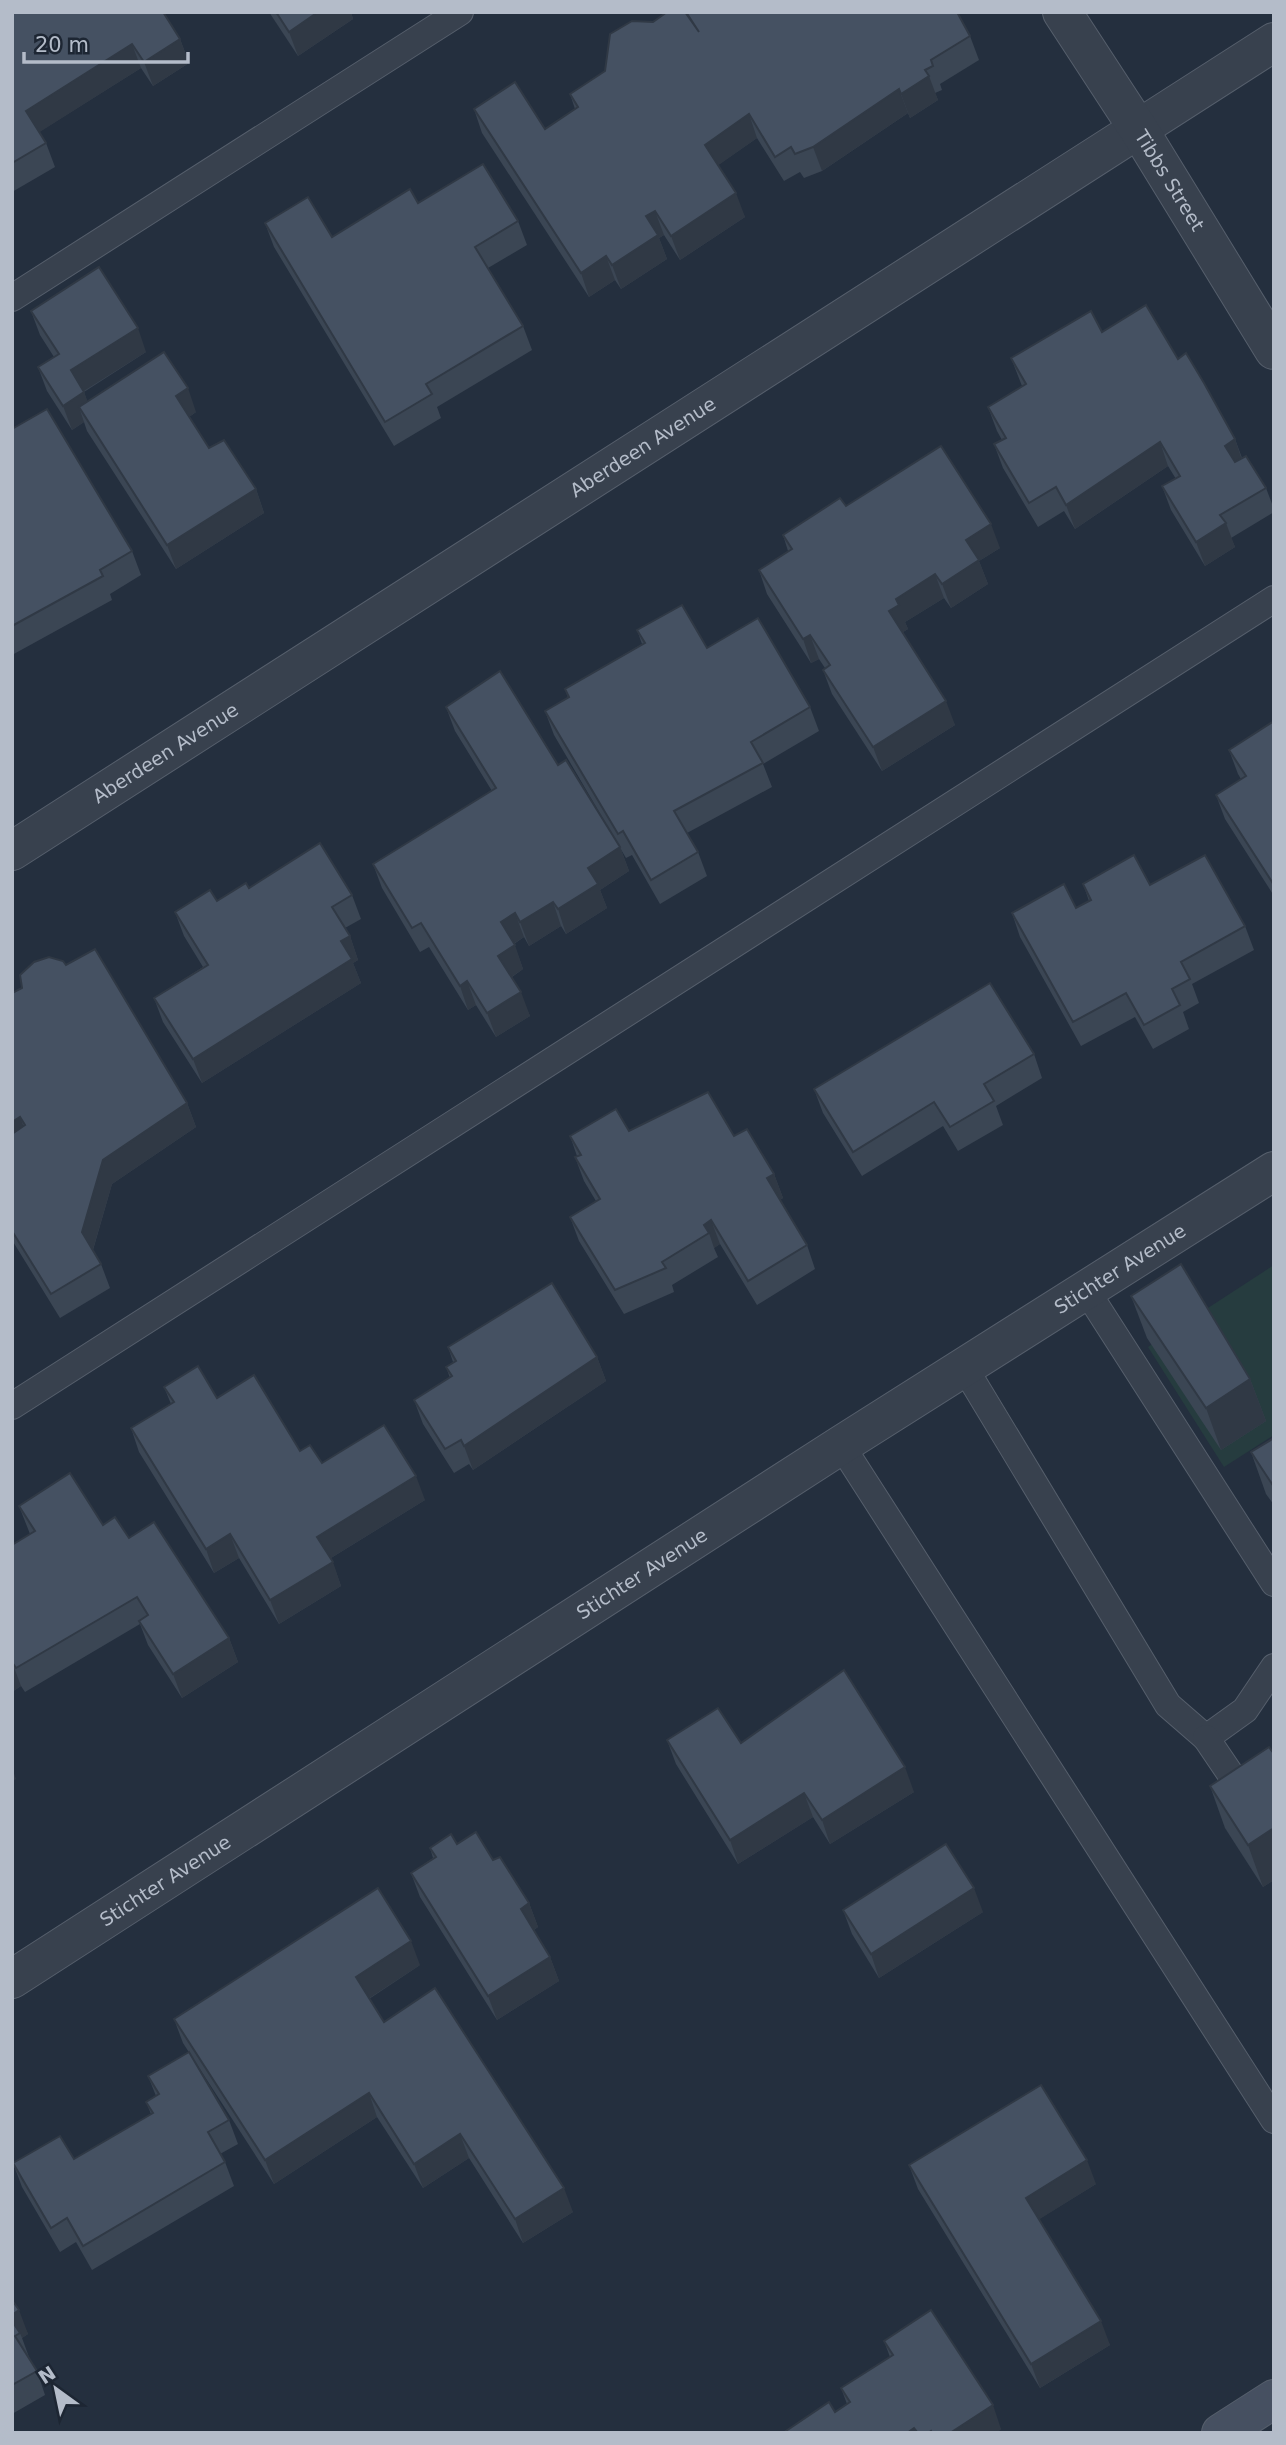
<svg xmlns="http://www.w3.org/2000/svg" width="1286" height="2445" font-family="'DejaVu Sans',sans-serif">
<style>
.green{fill:#263c3f}
.lines{fill:none;stroke-linecap:round;stroke-linejoin:round}
.service-casing{stroke:#565f6c;stroke-width:28}
.minor-casing{stroke:#565f6c;stroke-width:40}
.tertiary-casing{stroke:#565f6c;stroke-width:40}
.secondary-casing{stroke:#565f6c;stroke-width:40}
.service{stroke:#38414e;stroke-width:26}
.minor{stroke:#38414e;stroke-width:38}
.tertiary{stroke:#38414e;stroke-width:38}
.secondary{stroke:#465061;stroke-width:38}
.wall{fill:#3b4654}
.shaded-wall{fill:#303945}
.building{fill:#455162;stroke:#303945;stroke-width:2}
.labels{text-anchor:middle;dominant-baseline:central;stroke-width:5;stroke-linejoin:round;paint-order:stroke}
.street-label{font-size:19px;fill:#b4bcc9;stroke:#1d2633}
</style>
<rect width="100%" height="100%" fill="#242f3e"/>
<!-- green -->
<polygon class="green" points="1274,1265 1274,1435 1224,1467 1148,1347"/>
<g class="lines">
<defs>
<g id="service">
<polyline points="12,298 460,12"/>
<polyline points="1086,1290 1274,1583"/>
<polyline points="964,1367 1168,1705 1206,1738 1245,1710 1274,1667"/>
<polyline points="12,1406 1274,599"/>
<polyline points="841,1445 1274,2120"/>
<polyline points="1206,1738 1248,1800"/>
</g>
<g id="minor">
<path id="s1" d="M12,851L1274,42"/>
<path id="s2" d="M12,1979L841,1445L1274,1171"/>
</g>
<g id="tertiary">
<path id="s3" d="M1062,12L1139,130L1274,350"/>
</g>
<polyline id="secondary" points="1221,2433 1274,2399"/>
</defs>
<!-- service casing -->
<use href="#service" class="service-casing"/>
<!-- minor casing -->
<use href="#minor" class="minor-casing"/>
<!-- tertiary casing -->
<use href="#tertiary" class="tertiary-casing"/>
<!-- secondary casing -->
<use href="#secondary" class="secondary-casing"/>
<!-- service -->
<use href="#service" class="service"/>
<!-- minor -->
<use href="#minor" class="minor"/>
<!-- tertiary -->
<use href="#tertiary" class="tertiary"/>
<!-- secondary -->
<use href="#secondary" class="secondary"/>
</g>
<!-- wall -->
<g class="wall">
<polygon points="12,12 180,39 189,63 153,86 141,68 39,132 46,143 55,167 12,192"/>
<polygon points="269,12 351,12 353,19 298,56"/>
<polygon points="685,12 957,12 970,36 979,60 940,84 942,90 935,93 938,100 910,118 908,113 822,171 804,178 800,172 784,181 757,138 718,165 745,217 680,260 664,235 659,238 667,259 621,289 615,280 589,297 482,133 474,109 545,129 575,109 570,94 605,71 653,22"/>
<polygon points="418,203 518,221 527,245 488,268 523,326 532,350 437,407 441,418 394,446 274,247 265,223 332,237"/>
<polygon points="31,311 146,352 84,392 87,401 196,412 189,417 209,448 256,489 264,513 176,569 87,431 84,422 72,430 47,391 38,367 54,357 40,335"/>
<polygon points="1102,332 1178,359 1235,439 1242,458 1266,488 1274,509 1274,512 1231,538 1235,547 1205,566 1171,510 1162,486 1176,479 1168,466 1075,529 1064,511 1038,527 1003,468 994,444 1002,440 997,431 988,407 1022,386 1011,358"/>
<polygon points="12,429 132,551 141,575 110,594 112,600 12,655"/>
<polygon points="846,506 1000,548 979,561 988,584 951,608 944,598 905,622 908,629 903,632 955,725 882,771 832,694 823,670 825,668 819,659 811,663 767,594 759,570 788,551 783,535"/>
<polygon points="637,630 707,648 810,707 819,731 763,764 772,787 687,833 698,852 707,876 660,904 632,855 626,858 554,735 545,711 568,698 565,689 642,644"/>
<polygon points="446,707 558,765 620,847 629,871 600,890 607,908 566,934 561,926 529,946 524,937 514,944 523,969 512,977 530,1016 496,1037 476,1005 468,1010 429,947 420,952 382,888 373,864 492,791 455,731"/>
<polygon points="1274,721 1274,896 1225,819 1216,795 1241,779 1238,774 1229,750"/>
<polygon points="1083,884 1150,885 1245,926 1254,950 1192,984 1199,1003 1183,1012 1189,1029 1153,1049 1135,1017 1081,1046 1020,937 1012,913 1076,908 1089,901"/>
<polygon points="249,888 352,895 361,919 345,928 350,936 358,960 353,963 361,983 202,1083 163,1022 154,998 203,967 184,936 175,912 217,901"/>
<polygon points="66,965 187,1103 196,1127 112,1184 93,1250 101,1264 110,1288 60,1318 12,1240 12,993"/>
<polygon points="1034,1054 1042,1078 996,1106 1003,1125 958,1151 943,1126 862,1176 823,1113 814,1089"/>
<polygon points="629,1131 734,1136 774,1174 783,1198 780,1200 807,1245 815,1269 757,1305 720,1244 714,1248 718,1257 672,1285 674,1292 624,1314 579,1241 570,1217 596,1201 584,1181 575,1157 577,1156 570,1136"/>
<polygon points="1131,1296 1250,1379 1266,1421 1221,1450 1147,1338"/>
<polygon points="448,1347 597,1357 606,1381 473,1470 469,1464 454,1473 423,1424 414,1400 450,1378 446,1367 453,1362"/>
<polygon points="164,1387 217,1398 300,1451 322,1463 425,1500 331,1558 341,1586 279,1624 239,1558 214,1573 139,1452 131,1428 171,1404"/>
<polygon points="1274,1438 1274,1505 1266,1494 1251,1452"/>
<polygon points="19,1506 103,1525 129,1538 229,1638 238,1662 182,1698 148,1645 140,1624 25,1692 21,1686 12,1692 12,1545 30,1534"/>
<polygon points="667,1740 741,1743 914,1792 830,1844 813,1817 738,1864 676,1764"/>
<polygon points="1274,1754 1274,1880 1263,1887 1225,1828 1210,1786"/>
<polygon points="457,1844 493,1860 529,1903 538,1927 534,1930 550,1957 559,1981 497,2020 420,1897 411,1873 433,1858 430,1848"/>
<polygon points="843,1910 983,1912 879,1978 852,1934"/>
<polygon points="420,1965 369,1999 384,2022 573,2212 523,2243 469,2158 423,2188 377,2117 274,2184 183,2043 174,2019"/>
<polygon points="148,2076 229,2120 238,2144 220,2154 225,2162 234,2186 92,2270 76,2242 60,2252 22,2187 13,2163 74,2159 151,2114 146,2102 156,2096"/>
<polygon points="909,2165 1096,2184 1039,2219 1110,2345 1040,2388 918,2189"/>
<polygon points="12,2300 28,2334 22,2338 29,2357 28,2358 37,2371 45,2395 12,2414"/>
<polygon points="884,2341 1001,2429 996,2433 783,2433 835,2412 847,2404 841,2388 890,2357"/>
</g>
<!-- shaded-wall -->
<g class="shaded-wall">
<polygon points="318,12 351,12 353,19 298,56 289,32"/>
<polygon points="180,39 189,63 153,86 144,62"/>
<polygon points="132,44 141,68 35,135 26,111"/>
<polygon points="929,76 938,100 910,118 901,94"/>
<polygon points="899,89 908,113 822,171 813,147"/>
<polygon points="749,114 757,138 713,169 705,145"/>
<polygon points="736,193 745,217 680,260 671,236"/>
<polygon points="655,211 664,235 659,238 667,259 621,289 612,265 646,216"/>
<polygon points="606,256 615,280 589,297 581,273"/>
<polygon points="138,328 146,352 79,394 71,370"/>
<polygon points="188,388 196,412 185,420 176,396"/>
<polygon points="84,392 93,416 79,407 84,422 72,430 63,406"/>
<polygon points="1235,439 1243,463 1234,470 1225,446"/>
<polygon points="1160,442 1168,466 1075,529 1066,505"/>
<polygon points="256,489 264,513 176,569 167,545"/>
<polygon points="1226,523 1235,547 1205,566 1196,542"/>
<polygon points="991,524 1000,548 979,561 988,584 951,608 942,584 966,540"/>
<polygon points="935,574 944,598 905,622 908,629 898,635 889,611 896,599"/>
<polygon points="810,635 819,659 811,663 803,639"/>
<polygon points="946,701 955,725 882,771 873,747"/>
<polygon points="620,847 629,871 600,890 607,908 566,934 558,909 588,868"/>
<polygon points="553,902 561,926 529,946 520,922"/>
<polygon points="515,913 524,937 510,946 501,922"/>
<polygon points="350,936 358,960 353,963 361,983 202,1083 193,1059 341,941"/>
<polygon points="515,945 523,969 507,980 498,956"/>
<polygon points="467,981 476,1005 468,1010 460,986"/>
<polygon points="521,992 530,1016 496,1037 487,1013"/>
<polygon points="187,1103 196,1127 112,1184 91,1256 82,1232 103,1160"/>
<polygon points="20,1117 29,1141 20,1147 12,1126 12,1122"/>
<polygon points="774,1174 783,1198 776,1202 767,1178"/>
<polygon points="711,1220 720,1244 714,1248 709,1233 704,1225"/>
<polygon points="597,1357 606,1381 473,1470 464,1446"/>
<polygon points="1250,1379 1266,1421 1221,1450 1206,1408"/>
<polygon points="416,1476 425,1500 326,1561 317,1537"/>
<polygon points="230,1534 239,1558 214,1573 206,1549"/>
<polygon points="333,1562 341,1586 279,1624 270,1600"/>
<polygon points="229,1638 238,1662 182,1698 173,1674"/>
<polygon points="12,1662 21,1686 12,1692"/>
<polygon points="905,1767 914,1792 830,1844 822,1820"/>
<polygon points="12,1768 16,1779 12,1782"/>
<polygon points="804,1793 813,1817 738,1864 730,1840"/>
<polygon points="1274,1828 1274,1880 1263,1887 1248,1845"/>
<polygon points="974,1888 983,1912 879,1978 871,1954"/>
<polygon points="529,1903 538,1927 529,1933 521,1909"/>
<polygon points="411,1941 420,1965 365,2001 356,1977"/>
<polygon points="550,1957 559,1981 497,2020 488,1996"/>
<polygon points="369,2093 377,2117 274,2184 265,2160"/>
<polygon points="460,2134 469,2158 423,2188 414,2164"/>
<polygon points="1087,2160 1096,2184 1035,2222 1026,2198"/>
<polygon points="564,2188 573,2212 523,2243 515,2219"/>
<polygon points="19,2310 28,2334 22,2338 20,2333 12,2324 12,2315"/>
<polygon points="1101,2321 1110,2345 1040,2388 1031,2364"/>
<polygon points="993,2405 1001,2429 996,2433 950,2433"/>
<polygon points="914,2428 916,2433 907,2433"/>
</g>
<!-- building -->
<g class="building">
<polygon points="12,12 163,12 180,39 144,62 132,44 26,111 46,143 12,163"/>
<polygon points="276,12 318,12 289,32"/>
<polygon points="667,12 685,12 699,32 686,12 957,12 970,36 931,60 933,66 925,70 929,76 901,94 899,89 813,147 795,154 791,147 775,157 749,114 705,145 736,193 671,236 655,211 646,216 658,235 612,265 606,256 581,273 474,109 515,82 545,129 578,107 570,94 605,71 610,34 632,21 653,22"/>
<polygon points="483,164 518,221 475,247 523,326 426,384 432,394 385,422 265,223 308,197 332,237 410,189 418,203"/>
<polygon points="99,267 138,328 71,370 84,392 63,406 38,367 59,354 31,311"/>
<polygon points="1146,305 1178,359 1186,353 1204,383 1235,439 1225,446 1235,462 1246,456 1266,488 1220,515 1226,523 1196,542 1162,486 1180,476 1160,442 1066,505 1056,487 1029,503 994,444 1006,438 988,407 1026,384 1011,358 1091,311 1102,332"/>
<polygon points="164,352 188,388 176,396 209,448 224,440 256,489 167,545 79,407"/>
<polygon points="47,409 132,551 100,570 103,576 12,626 12,429"/>
<polygon points="941,446 991,524 966,540 979,560 942,584 935,574 896,599 899,605 889,611 946,701 873,747 823,670 830,665 810,635 803,639 759,570 792,549 783,535 840,498 846,506"/>
<polygon points="682,605 707,648 758,618 810,707 751,742 763,763 674,811 698,852 651,880 623,831 618,834 545,711 569,697 565,689 645,643 637,630"/>
<polygon points="500,671 558,765 566,760 620,847 588,868 598,884 558,909 553,902 520,922 515,913 501,922 515,945 498,956 521,992 487,1013 467,981 460,986 421,923 412,928 373,864 496,788 446,707"/>
<polygon points="1274,721 1274,885 1216,795 1246,776 1229,750"/>
<polygon points="320,843 352,895 332,907 350,936 341,941 352,959 193,1059 154,998 208,965 175,912 210,890 217,901 246,883 249,888"/>
<polygon points="1134,855 1150,885 1205,855 1245,926 1181,962 1190,979 1172,989 1180,1005 1144,1025 1126,993 1073,1022 1012,913 1064,884 1076,908 1091,900 1083,884"/>
<polygon points="95,949 187,1103 103,1160 82,1232 101,1264 51,1294 12,1231 12,1134 25,1125 20,1117 12,1122 12,993 22,988 20,975 34,962 49,957 63,961 66,965"/>
<polygon points="990,983 1034,1054 984,1084 994,1101 950,1127 934,1102 853,1152 814,1089"/>
<polygon points="708,1092 734,1136 747,1129 774,1174 767,1178 807,1245 748,1281 711,1220 704,1225 709,1233 662,1262 666,1268 615,1290 570,1217 600,1199 575,1157 581,1155 570,1136 616,1109 629,1131"/>
<polygon points="1181,1264 1250,1379 1206,1408 1131,1296"/>
<polygon points="552,1283 597,1357 464,1446 461,1440 445,1449 414,1400 452,1376 446,1367 456,1361 448,1347"/>
<polygon points="198,1366 217,1398 254,1375 300,1451 310,1445 322,1463 384,1425 416,1476 317,1537 333,1562 270,1600 230,1534 206,1549 131,1428 174,1402 164,1387"/>
<polygon points="1274,1438 1274,1487 1251,1452"/>
<polygon points="70,1473 103,1525 115,1517 129,1538 154,1522 229,1638 173,1674 139,1621 148,1615 137,1597 16,1668 12,1662 12,1545 35,1531 19,1506"/>
<polygon points="844,1670 905,1767 822,1820 804,1793 730,1840 667,1740 718,1708 741,1743"/>
<polygon points="1269,1747 1274,1754 1274,1828 1248,1845 1210,1786"/>
<polygon points="476,1832 493,1860 500,1857 529,1903 521,1909 550,1957 488,1996 411,1873 436,1857 430,1848 451,1834 457,1844"/>
<polygon points="946,1844 974,1888 871,1954 843,1910"/>
<polygon points="378,1888 411,1941 356,1977 384,2022 435,1988 564,2188 515,2219 460,2134 414,2164 369,2093 265,2160 174,2019"/>
<polygon points="189,2052 229,2120 208,2132 225,2162 83,2246 67,2218 51,2228 13,2163 60,2136 74,2159 153,2113 146,2102 159,2094 148,2076"/>
<polygon points="1041,2085 1087,2160 1026,2198 1101,2321 1031,2364 909,2165"/>
<polygon points="12,2300 19,2310 12,2315"/>
<polygon points="931,2310 993,2405 950,2433 932,2433 931,2431 928,2433 918,2433 914,2428 907,2433 783,2433 829,2402 835,2412 850,2402 841,2388 893,2355 884,2341"/>
<polygon points="12,2321 20,2333 15,2336 37,2371 12,2385"/>
</g>
<g class="labels">
<!-- street labels -->
<g class="street-label">
<text stroke="none"><textPath href="#s3" startOffset="200">Tibbs Street</textPath></text>
<text stroke="none"><textPath href="#s1" startOffset="749">Aberdeen Avenue</textPath></text>
<text stroke="none"><textPath href="#s1" startOffset="182">Aberdeen Avenue</textPath></text>
<text stroke="none"><textPath href="#s2" startOffset="1316">Stichter Avenue</textPath></text>
<text stroke="none"><textPath href="#s2" startOffset="749">Stichter Avenue</textPath></text>
<text stroke="none"><textPath href="#s2" startOffset="182">Stichter Avenue</textPath></text>
</g>
</g>
<!-- border -->
<rect width="1286" height="2445" fill="none" stroke="#b4bcc9" stroke-width="28"/>
<!-- north arrow -->
<g transform="translate(56 2389) rotate(327)" stroke="#1d2633" stroke-width="5" paint-order="stroke">
<path d="M0-5L12 26L0 18L-12 26Z" fill="#b4bcc9"/>
<text y="-10" font-size="19" font-weight="bold" text-anchor="middle" fill="#b4bcc9">N</text>
</g>
<!-- scale -->
<path d="M24 52v10h164v-10" fill="none" stroke="#b4bcc9" stroke-width="3.5"/>
<text x="35" y="52" font-size="21" fill="#b4bcc9" stroke="#1d2633" stroke-width="5" paint-order="stroke">20 m</text>
</svg>
